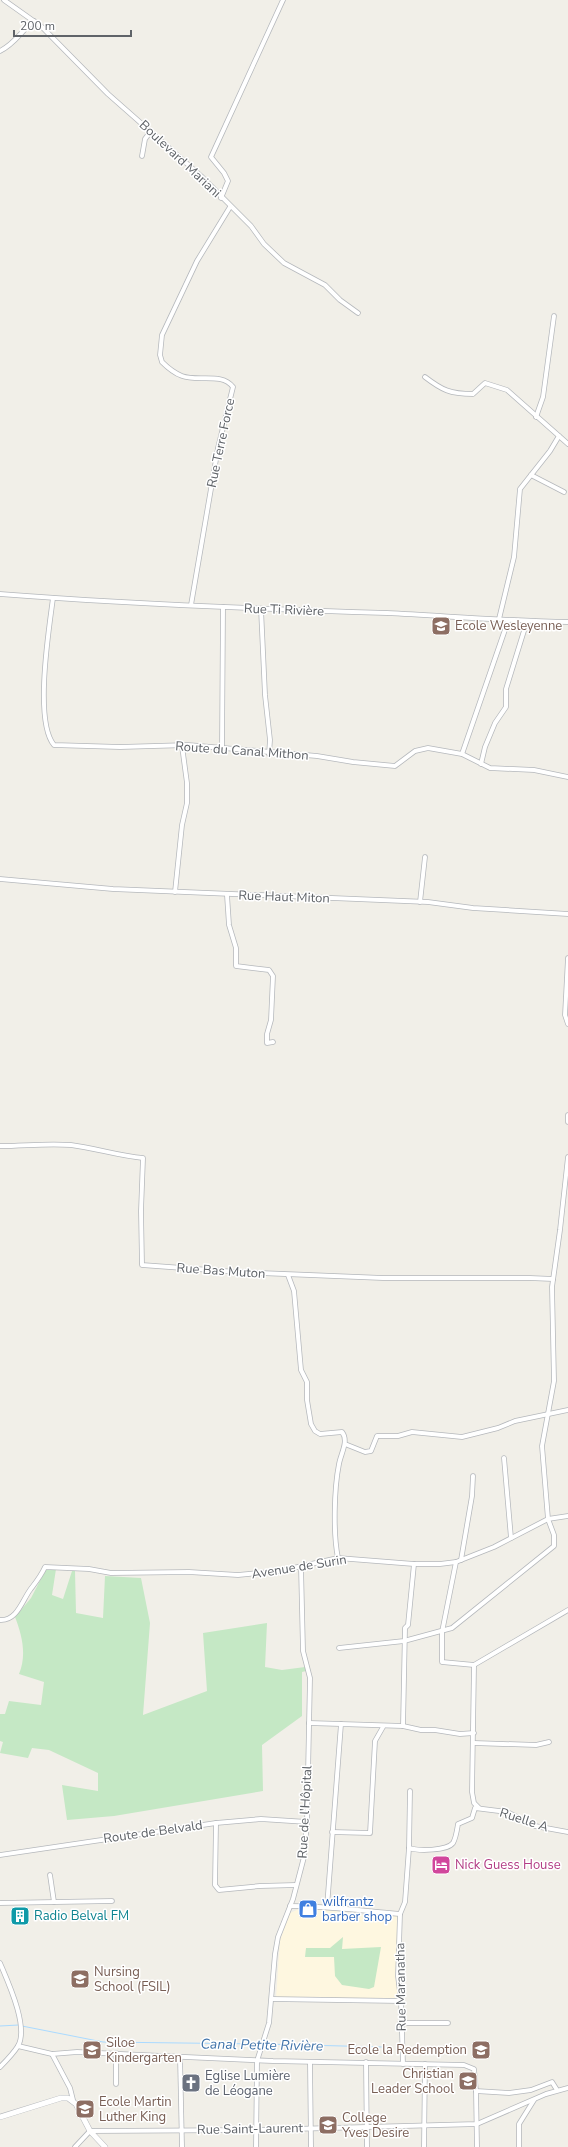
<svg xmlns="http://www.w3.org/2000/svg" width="568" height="2147" font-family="'Nunito Sans',sans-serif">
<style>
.commercial{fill:#fef7e0}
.green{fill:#c5e8c5}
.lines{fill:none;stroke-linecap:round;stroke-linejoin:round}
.stream{stroke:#aadaff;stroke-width:1}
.minor-casing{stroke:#b5b8bc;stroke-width:5.5}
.tertiary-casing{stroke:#b5b8bc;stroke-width:6}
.minor{stroke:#fff;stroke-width:4}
.tertiary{stroke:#fff;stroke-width:5}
.labels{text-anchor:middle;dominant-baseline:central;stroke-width:3;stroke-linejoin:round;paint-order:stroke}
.street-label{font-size:13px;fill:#5f6368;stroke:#fff}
.education-label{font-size:13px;fill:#785e54;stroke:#fff;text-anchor:start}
.hotel-label{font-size:13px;fill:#b23c85;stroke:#fff;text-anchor:start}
.shop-label{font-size:13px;fill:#366cbe;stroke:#fff;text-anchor:start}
.culture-label{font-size:13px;fill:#0d838f;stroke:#fff;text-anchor:start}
.worship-label{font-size:13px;fill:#5b616d;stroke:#fff;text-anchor:start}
.water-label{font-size:14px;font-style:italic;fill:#4174aa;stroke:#fff}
</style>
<rect width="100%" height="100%" fill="#f1efe8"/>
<!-- commercial -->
<polygon class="commercial" points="299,1909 326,1910 369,1916 399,1916 395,1976 399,1998 276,1998 280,1940 290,1913"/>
<!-- green -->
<g class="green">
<path d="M46,1569H56L52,1595L63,1599L72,1571H75L76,1613L103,1618L105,1576L141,1578L150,1623L143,1715L207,1691L203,1633L267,1623L265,1667L282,1670L305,1667L306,1671L302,1672V1716L262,1745L263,1791L114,1816L67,1820L62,1785L98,1791V1773L49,1750L32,1748L28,1758L0,1753L3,1742L0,1741V1714H5L9,1701L41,1705L44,1682L19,1674C27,1655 22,1635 15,1617L31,1598Z"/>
<polygon points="343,1937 342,1949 381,1947 374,1987 369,1989 342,1985 335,1976 334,1957 305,1957 306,1948 330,1948"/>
</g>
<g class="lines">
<!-- stream -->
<g class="stream">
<polyline points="0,2026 19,2025"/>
<polyline points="22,2026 103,2042 261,2044"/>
<polyline points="264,2044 382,2047"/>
</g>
<defs>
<g id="minor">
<polyline points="4,0 42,27 108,94 201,176 251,226 264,244 284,263 325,285 340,300 358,313"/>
<path d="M0,51C15,44 21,31 34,21"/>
<polyline points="142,156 145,139 151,131"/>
<polyline points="221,198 228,181 224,173 211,157 283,0"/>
<path d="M425,377C442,390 450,394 473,394L485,383L507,390L568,444"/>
<polyline points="536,417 543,397 554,316"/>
<polyline points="531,475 564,492"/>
<path d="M0,594C129,604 258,609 387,613C447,616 507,621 568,622"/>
<path d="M53,598C49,629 34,721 54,745L120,747L188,745L317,756L353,762L395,766L415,751L428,748L462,754L490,768L534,770L568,777"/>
<path d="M191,605L218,448L233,387C222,372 198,382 182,376C174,373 168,368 162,362L160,355L162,335L197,261L230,207"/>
<polyline points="261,609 265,695 270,740 269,754"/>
<polyline points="499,619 514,557 520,489 550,451 559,436"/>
<polyline points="222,748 223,607"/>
<polyline points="462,754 508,621"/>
<polyline points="481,764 485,747 495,723 506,707 506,689 527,621"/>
<polyline points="0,879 113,889 428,902 473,908 568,914"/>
<polyline points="175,892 182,825 187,803 187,783 182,746"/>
<polyline points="227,895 229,925 236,948 236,966 269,970 273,976 271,1020 267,1034 267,1043 273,1042"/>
<polyline points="420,902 425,857"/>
<polyline points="568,958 565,1015 568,1024"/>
<polyline points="568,1115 568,1122"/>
<path d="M0,1146C24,1146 47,1143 71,1145C95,1148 119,1156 143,1158L141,1211L142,1265L237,1272L383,1278H530L553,1279"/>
<path d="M288,1275L294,1291L301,1370L307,1382V1400L311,1424L315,1431L320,1434L342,1432C349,1441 341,1453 339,1464C334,1489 333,1534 338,1558"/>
<polyline points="345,1444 365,1452 371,1451 377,1436 398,1436 412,1432 462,1437 498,1428 515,1421 568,1410"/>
<polyline points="504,1458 511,1538"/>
<polyline points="461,1560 472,1496 473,1476"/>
<polyline points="456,1562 442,1632 442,1662 474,1665 568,1610"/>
<path d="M0,1620C17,1621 22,1601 30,1590C36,1582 41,1576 45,1567L89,1569L111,1573L189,1572L238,1575L280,1571L338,1558L414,1564H440L456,1562L494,1547L548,1519L568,1516"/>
<polyline points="339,1648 404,1641 452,1628 554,1546 554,1535 548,1519 542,1446 554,1381 552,1287 560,1230 568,1157"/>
<polyline points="474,1665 472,1792 474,1803 479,1808"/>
<polyline points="309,1723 341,1724"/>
<polyline points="403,1726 405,1628 408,1625 414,1564"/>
<polyline points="474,1743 536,1745 549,1742"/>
<polyline points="216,1823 215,1885 219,1890 260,1886 296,1885"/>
<polyline points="332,1832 370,1833 375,1741 383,1727"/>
<path d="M409,1848C418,1851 447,1851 453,1843C456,1838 457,1830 458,1824L472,1818L475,1808L507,1812L535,1826L568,1832"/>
<polyline points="0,1855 216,1823 261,1819 307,1822"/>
<polyline points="50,1875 54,1902"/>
<polyline points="0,1903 112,1901"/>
<path d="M290,1906C327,1906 363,1911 400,1914"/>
<polyline points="327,1907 341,1724 403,1726 421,1730 435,1730 460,1734 474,1733"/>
<path d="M0,1963C8,1982 29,2027 18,2046C13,2054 6,2061 0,2067"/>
<polyline points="272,1999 401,2001"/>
<polyline points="400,2023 448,2023"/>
<polyline points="18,2046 52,2054 77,2052 273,2061 464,2065 474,2069 476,2091 477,2147"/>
<polyline points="52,2054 70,2088 73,2100"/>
<polyline points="180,2057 182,2147"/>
<polyline points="310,2062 311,2147"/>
<polyline points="366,2062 367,2147"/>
<polyline points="403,2064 401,2001 398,1976 400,1914 405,1902 409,1848 410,1791"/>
<polyline points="116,2084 116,2053"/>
<polyline points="476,2091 509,2093 531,2090 552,2082 557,2090"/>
<polyline points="75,2147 90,2131 256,2130 477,2124 546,2094 568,2088"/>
<polyline points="256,2147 257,2061 269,2023 275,1954 278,1937 293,1899 304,1857 307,1822 310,1678 303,1651 301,1567"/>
<polyline points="424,2147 425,2064"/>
<polyline points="519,2147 519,2124 534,2100"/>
</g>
<polyline id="tertiary" points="0,2117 61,2098 68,2098 76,2104 90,2131 105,2147"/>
</defs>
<!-- minor casing -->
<use href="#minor" class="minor-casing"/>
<!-- tertiary casing -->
<use href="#tertiary" class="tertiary-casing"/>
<!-- minor -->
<use href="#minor" class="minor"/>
<!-- tertiary -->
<use href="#tertiary" class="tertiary"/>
</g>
<!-- icons -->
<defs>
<symbol id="school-square" viewBox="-11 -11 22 22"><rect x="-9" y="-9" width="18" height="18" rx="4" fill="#8d6e63" stroke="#fff"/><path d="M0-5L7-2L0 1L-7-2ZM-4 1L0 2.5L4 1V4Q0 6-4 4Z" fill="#fff"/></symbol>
<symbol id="hotel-square" viewBox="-11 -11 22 22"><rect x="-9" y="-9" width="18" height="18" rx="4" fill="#d1479c" stroke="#fff"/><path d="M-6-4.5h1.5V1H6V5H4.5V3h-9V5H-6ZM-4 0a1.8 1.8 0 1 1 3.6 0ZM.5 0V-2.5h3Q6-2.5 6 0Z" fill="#fff"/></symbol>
<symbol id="shop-square" viewBox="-11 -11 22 22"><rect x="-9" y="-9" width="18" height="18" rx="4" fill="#3f7fe0" stroke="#fff"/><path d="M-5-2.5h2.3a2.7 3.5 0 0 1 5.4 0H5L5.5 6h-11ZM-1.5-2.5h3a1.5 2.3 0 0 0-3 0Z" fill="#fff"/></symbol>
<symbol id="building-square" viewBox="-11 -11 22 22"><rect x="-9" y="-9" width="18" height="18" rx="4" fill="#0f9aa8" stroke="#fff"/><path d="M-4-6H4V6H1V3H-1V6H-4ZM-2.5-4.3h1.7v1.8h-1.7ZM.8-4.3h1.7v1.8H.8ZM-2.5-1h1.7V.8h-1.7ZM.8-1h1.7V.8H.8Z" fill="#fff"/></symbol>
<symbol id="church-square" viewBox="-11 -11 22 22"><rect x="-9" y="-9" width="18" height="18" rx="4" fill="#6b7280" stroke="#fff"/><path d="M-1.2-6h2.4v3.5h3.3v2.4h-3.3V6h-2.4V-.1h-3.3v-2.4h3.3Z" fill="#fff"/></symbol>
</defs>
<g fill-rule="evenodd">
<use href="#school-square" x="430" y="615" width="22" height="22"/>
<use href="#hotel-square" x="430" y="1854" width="22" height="22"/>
<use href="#shop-square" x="297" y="1898" width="22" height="22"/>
<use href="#building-square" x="9" y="1905" width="22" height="22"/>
<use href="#school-square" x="69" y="1968" width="22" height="22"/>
<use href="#school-square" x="81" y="2039" width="22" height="22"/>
<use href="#school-square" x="470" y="2039" width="22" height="22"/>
<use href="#school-square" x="457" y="2070" width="22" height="22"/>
<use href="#church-square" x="180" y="2072" width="22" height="22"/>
<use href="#school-square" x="74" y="2098" width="22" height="22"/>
<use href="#school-square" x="317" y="2114" width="22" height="22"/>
</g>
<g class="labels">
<!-- street labels -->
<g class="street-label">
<text transform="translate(180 159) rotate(43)">Boulevard Mariani</text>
<text transform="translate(221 443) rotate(-78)">Rue Terre Force</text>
<text transform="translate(284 610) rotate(2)">Rue Ti Rivière</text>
<text transform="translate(242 751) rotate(4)">Route du Canal Mithon</text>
<text transform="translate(284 897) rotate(2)">Rue Haut Miton</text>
<text transform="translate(221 1271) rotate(4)">Rue Bas Muton</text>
<text transform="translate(299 1567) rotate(-9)">Avenue de Surin</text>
<text transform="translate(305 1812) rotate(-87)">Rue de l'Hôpital</text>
<text transform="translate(524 1820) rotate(18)">Ruelle A</text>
<text transform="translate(153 1832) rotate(-8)">Route de Belvald</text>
<text transform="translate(401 1987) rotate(-91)">Rue Maranatha</text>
<text transform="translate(250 2129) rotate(-1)">Rue Saint-Laurent</text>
</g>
<!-- education labels -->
<g class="education-label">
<text x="455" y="626">Ecole Wesleyenne</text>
<text x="94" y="1972">Nursing<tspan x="94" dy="15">School (FSIL)</tspan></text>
<text x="106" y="2043">Siloe<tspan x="106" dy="15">Kindergarten</tspan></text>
<text x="467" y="2050" text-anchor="end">Ecole la Redemption</text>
<text x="454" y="2074" text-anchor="end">Christian<tspan x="454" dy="15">Leader School</tspan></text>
<text x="99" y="2102">Ecole Martin<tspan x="99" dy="15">Luther King</tspan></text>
<text x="342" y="2118">College<tspan x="342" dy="15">Yves Desire</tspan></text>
</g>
<!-- hotel labels -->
<g class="hotel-label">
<text x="455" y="1865">Nick Guess House</text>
</g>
<!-- shop labels -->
<g class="shop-label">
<text x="322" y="1902">wilfrantz<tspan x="322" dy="15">barber shop</tspan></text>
</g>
<!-- culture labels -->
<g class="culture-label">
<text x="34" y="1916">Radio Belval FM</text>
</g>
<!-- worship labels -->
<g class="worship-label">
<text x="205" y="2076">Eglise Lumière<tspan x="205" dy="15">de Léogane</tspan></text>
</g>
<!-- water labels -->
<g class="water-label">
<text transform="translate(262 2045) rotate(1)">Canal Petite Rivière</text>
</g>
</g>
<!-- scale -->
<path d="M14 30v6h117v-6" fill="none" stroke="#5f6368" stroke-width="2"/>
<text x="20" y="30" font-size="12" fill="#5f6368" stroke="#ffffff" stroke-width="3" paint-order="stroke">200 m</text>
</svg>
